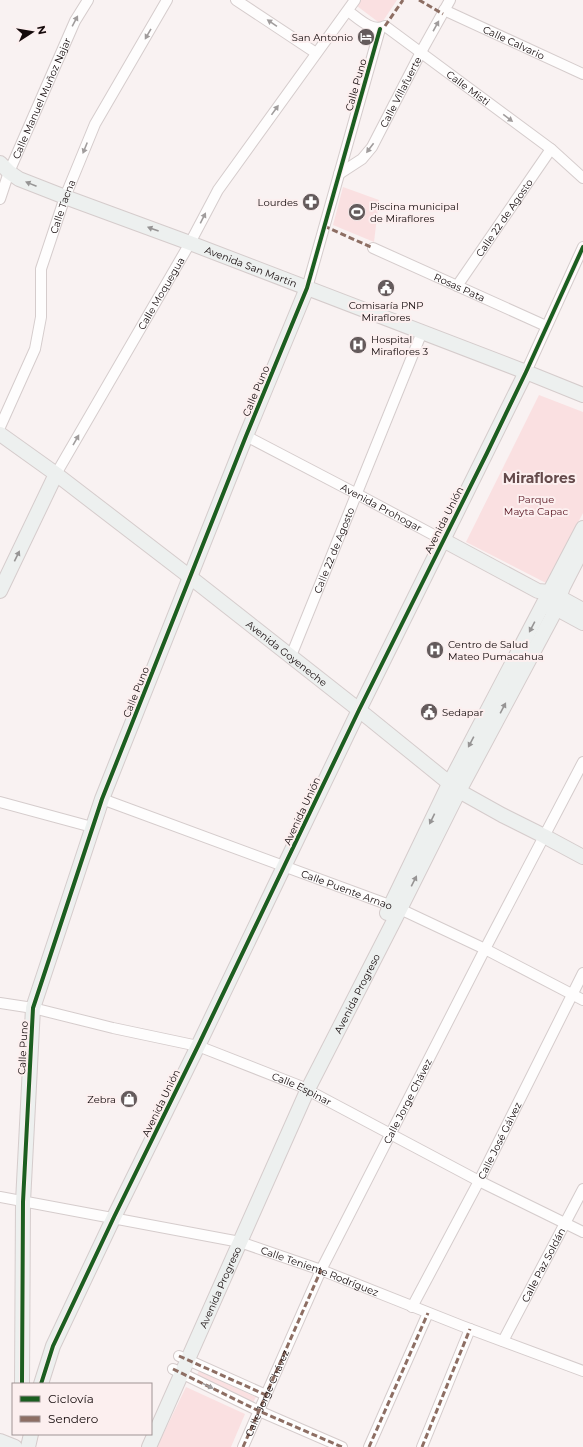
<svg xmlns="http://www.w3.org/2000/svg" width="583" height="1447" font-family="Montserrat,sans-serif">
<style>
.green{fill:#fae0e1}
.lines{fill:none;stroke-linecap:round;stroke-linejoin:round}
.street-casing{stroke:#d5cccc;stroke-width:12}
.secondary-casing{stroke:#d5cccc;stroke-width:16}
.street{stroke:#fefdfd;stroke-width:10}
.secondary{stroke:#edf0ef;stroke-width:14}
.quiet{stroke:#8d6e63;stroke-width:3;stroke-dasharray:6 3;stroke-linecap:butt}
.cycleway-casing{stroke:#fcefef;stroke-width:6}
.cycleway{stroke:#1b5e20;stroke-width:4}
.oneway{fill:#a09c9c}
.oneway2{fill:#969494}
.labels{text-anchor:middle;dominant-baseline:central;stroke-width:4;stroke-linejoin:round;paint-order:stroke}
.poi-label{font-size:10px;fill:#140a0b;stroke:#fcefef;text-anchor:start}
.street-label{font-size:10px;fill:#140a0b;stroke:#fcefef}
.park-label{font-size:10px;fill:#56131f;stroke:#fcefef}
.district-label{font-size:14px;font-weight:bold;fill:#644a4b;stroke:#fcefef}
</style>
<rect width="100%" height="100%" fill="#f9f2f2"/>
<!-- green -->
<g class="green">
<polygon points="361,0 397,0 381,24 357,6"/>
<polygon points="343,187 379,200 374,242 333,225"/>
<polygon points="539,395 583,412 583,513 546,583 466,542"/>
<polygon points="199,1371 256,1397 253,1403 196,1376"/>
<polygon points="186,1387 245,1414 231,1447 157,1447"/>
</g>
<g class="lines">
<defs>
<g id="street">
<polyline points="236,0 316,53"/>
<path id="s1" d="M444,10L583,74"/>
<path id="s2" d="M348,11C358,18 372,33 385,26L551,149L583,178"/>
<path id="s3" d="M339,174L362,159L372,147L421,52L450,0"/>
<path id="s4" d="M0,199L9,172L75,21L88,0"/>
<path id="s5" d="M373,248L546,326"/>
<path id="s6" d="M457,286L551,149"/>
<polyline points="307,288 380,29"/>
<polyline points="526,372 583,247"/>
<path id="s7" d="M0,427L35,349L41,317V269L65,197L95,124L167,0"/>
<path id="s8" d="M246,436L357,494L443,540"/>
<path id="s9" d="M56,474L190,243L218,190L355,0"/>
<path id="s10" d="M291,656L422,332"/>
<path id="s11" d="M102,799L400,909L485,949L583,1000"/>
<polyline points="0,802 92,827"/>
<path id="s12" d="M0,1003L33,1008L113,1028L198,1046L300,1086L479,1181L583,1232"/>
<path id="s13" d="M0,1197L240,1242L321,1270L462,1326L583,1371"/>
<path id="s14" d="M412,1307L479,1181L583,973"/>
<path id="s15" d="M503,1341L583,1189"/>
<polyline points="179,1356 266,1395"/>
<polyline points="173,1369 259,1411 342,1447"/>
<path id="s16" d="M243,1447L321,1270L485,949L583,762"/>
<polyline points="369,1447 428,1313"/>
<polyline points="422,1447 470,1329"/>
</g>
<g id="secondary">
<path id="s17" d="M0,163L9,172L19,179L65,197L190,243L526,372L583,395"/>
<path id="s18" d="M0,434L56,474L190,577L359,710L459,791L502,815L544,836L583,857"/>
<polyline points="443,540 538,591 550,592 583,610"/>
<polyline points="0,591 56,474"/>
<polyline points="548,604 583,623"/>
<polyline points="387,913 449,784 583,528"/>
<polyline points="22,1384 23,1202 33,1008 102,799 246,436 307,288"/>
<polyline points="41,1384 53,1346 114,1217 198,1046 359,710 526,372"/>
<polyline points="0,1441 15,1447"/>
<polyline points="28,1447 31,1434"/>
<path id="s19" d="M149,1447L307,1091L400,909L459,791L552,617L563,587L583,548"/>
</g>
</defs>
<!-- street casing -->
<use href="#street" class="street-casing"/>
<!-- secondary casing -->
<use href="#secondary" class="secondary-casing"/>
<!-- street -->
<use href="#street" class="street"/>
<!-- secondary -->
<use href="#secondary" class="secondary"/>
<!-- quiet -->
<g class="quiet">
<polyline points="419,0 443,14"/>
<polyline points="385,26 403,0"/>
<polyline points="324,226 373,248"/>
<polyline points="179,1356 266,1395"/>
<polyline points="173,1369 259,1411 342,1447"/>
<path id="s20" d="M243,1447L321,1270"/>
<polyline points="369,1447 428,1313"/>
<polyline points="422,1447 470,1329"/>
</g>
<defs>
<g id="cycleway">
<polyline points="22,1384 23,1202 33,1008 102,799 246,436 307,288 380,29"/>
<polyline points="41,1384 53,1346 114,1217 198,1046 359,710 487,453 526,372 583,247"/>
</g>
</defs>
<!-- cycleway casing -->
<use href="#cycleway" class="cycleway-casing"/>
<!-- cycleway -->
<use href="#cycleway" class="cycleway"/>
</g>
<!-- one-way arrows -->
<defs><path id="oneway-solid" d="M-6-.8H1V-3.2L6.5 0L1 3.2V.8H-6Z"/></defs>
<g class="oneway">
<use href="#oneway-solid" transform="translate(75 21) rotate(-62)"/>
<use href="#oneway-solid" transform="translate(272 23) rotate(-146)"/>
<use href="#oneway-solid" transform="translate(436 26) rotate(-61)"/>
<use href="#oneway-solid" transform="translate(148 34) rotate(120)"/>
<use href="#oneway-solid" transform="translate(275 110) rotate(-54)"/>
<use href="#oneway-solid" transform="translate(508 118) rotate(37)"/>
<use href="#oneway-solid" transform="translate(85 148) rotate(112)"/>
<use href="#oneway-solid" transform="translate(370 148) rotate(127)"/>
<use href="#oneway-solid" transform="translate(203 218) rotate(-63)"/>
<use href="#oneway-solid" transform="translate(76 440) rotate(-60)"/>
<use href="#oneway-solid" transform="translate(208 1386) rotate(26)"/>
</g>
<g class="oneway2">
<use href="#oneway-solid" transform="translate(31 184) rotate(-158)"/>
<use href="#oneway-solid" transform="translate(153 229) rotate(-160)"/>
<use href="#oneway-solid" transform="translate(17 556) rotate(-64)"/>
<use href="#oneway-solid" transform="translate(532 627) rotate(118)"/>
<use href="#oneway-solid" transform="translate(503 708) rotate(-62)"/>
<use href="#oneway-solid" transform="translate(471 742) rotate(118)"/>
<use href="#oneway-solid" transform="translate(432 819) rotate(116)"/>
<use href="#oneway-solid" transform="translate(414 881) rotate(-63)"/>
</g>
<!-- icons -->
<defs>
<symbol id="hotel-disc" viewBox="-11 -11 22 22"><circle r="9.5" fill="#645b5c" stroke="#fcefef"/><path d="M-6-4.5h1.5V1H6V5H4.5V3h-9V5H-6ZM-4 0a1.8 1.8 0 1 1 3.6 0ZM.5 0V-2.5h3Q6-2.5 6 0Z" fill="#fff"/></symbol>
<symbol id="pharmacy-disc" viewBox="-11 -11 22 22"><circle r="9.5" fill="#645b5c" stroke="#fcefef"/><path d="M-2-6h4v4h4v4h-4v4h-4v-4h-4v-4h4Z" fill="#fff"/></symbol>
<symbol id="stadium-disc" viewBox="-11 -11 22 22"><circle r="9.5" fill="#645b5c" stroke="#fcefef"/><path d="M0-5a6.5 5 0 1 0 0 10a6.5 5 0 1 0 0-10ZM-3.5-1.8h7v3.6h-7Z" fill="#fff"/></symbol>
<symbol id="civic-disc" viewBox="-11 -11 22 22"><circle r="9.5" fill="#645b5c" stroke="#fcefef"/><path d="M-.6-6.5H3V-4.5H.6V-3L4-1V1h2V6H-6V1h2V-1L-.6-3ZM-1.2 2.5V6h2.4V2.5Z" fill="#fff"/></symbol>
<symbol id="hospital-disc" viewBox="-11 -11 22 22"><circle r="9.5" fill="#645b5c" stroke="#fcefef"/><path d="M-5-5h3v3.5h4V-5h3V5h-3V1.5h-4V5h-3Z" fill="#fff"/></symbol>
<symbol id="shop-disc" viewBox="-11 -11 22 22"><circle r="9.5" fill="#645b5c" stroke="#fcefef"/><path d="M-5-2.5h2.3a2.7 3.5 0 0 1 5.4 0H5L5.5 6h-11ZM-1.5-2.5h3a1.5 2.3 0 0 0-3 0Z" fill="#fff"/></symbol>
</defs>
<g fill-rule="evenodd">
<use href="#hotel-disc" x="356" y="27" width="20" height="20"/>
<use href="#pharmacy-disc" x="301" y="192" width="20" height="20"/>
<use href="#stadium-disc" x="347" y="202" width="20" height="20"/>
<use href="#civic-disc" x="376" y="278" width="20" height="20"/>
<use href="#hospital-disc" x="348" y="335" width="20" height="20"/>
<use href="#hospital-disc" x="425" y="640" width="20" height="20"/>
<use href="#civic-disc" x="419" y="702" width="20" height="20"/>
<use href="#shop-disc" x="119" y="1089" width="20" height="20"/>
</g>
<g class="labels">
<!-- poi labels -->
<g class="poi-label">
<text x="353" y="37" text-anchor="end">San Antonio</text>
<text x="298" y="202" text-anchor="end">Lourdes</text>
<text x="370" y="206">Piscina municipal<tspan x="370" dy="12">de Miraflores</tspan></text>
<text x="386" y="305" text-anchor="middle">Comisaría PNP<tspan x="386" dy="12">Miraflores</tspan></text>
<text x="371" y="339">Hospital<tspan x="371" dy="12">Miraflores 3</tspan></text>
<text x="448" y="644">Centro de Salud<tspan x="448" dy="12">Mateo Pumacahua</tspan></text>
<text x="442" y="712">Sedapar</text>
<text x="116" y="1099" text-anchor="end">Zebra</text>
</g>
<!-- street labels -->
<g class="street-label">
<text stroke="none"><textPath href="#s1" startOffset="77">Calle Calvario</textPath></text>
<text transform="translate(356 85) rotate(-74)">Calle Puno</text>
<text stroke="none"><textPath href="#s2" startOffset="146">Calle Misti</textPath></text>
<text stroke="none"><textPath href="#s3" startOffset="105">Calle Villafuerte</textPath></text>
<text stroke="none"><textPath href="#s4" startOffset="109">Calle Manuel Muñoz Najar</textPath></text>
<text stroke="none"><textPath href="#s7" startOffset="232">Calle Tacna</textPath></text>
<text stroke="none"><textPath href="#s6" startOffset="83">Calle 22 de Agosto</textPath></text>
<text stroke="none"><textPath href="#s17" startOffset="273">Avenida San Martín</textPath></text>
<text stroke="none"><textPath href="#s5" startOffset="95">Rosas Pata</textPath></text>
<text stroke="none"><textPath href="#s9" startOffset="209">Calle Moquegua</textPath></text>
<text transform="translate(256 391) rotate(-67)">Calle Puno</text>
<text stroke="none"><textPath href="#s8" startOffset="153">Avenida Prohogar</textPath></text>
<text transform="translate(444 520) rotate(-63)">Avenida Unión</text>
<text stroke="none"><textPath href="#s10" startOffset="114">Calle 22 de Agosto</textPath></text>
<text stroke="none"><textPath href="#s18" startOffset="361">Avenida Goyeneche</textPath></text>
<text transform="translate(136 692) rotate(-68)">Calle Puno</text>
<text transform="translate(302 811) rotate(-65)">Avenida Unión</text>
<text stroke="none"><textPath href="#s11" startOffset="261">Calle Puente Arnao</textPath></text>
<text stroke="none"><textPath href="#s19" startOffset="499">Avenida Progreso</textPath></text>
<text transform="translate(23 1048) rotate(-87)">Calle Puno</text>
<text stroke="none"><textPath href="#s12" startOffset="315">Calle Espinar</textPath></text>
<text stroke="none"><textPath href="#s16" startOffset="383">Calle Jorge Chávez</textPath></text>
<text transform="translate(161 1103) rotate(-64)">Avenida Unión</text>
<text stroke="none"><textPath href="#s14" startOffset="188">Calle José Gálvez</textPath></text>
<text stroke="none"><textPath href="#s15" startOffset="86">Calle Paz Soldán</textPath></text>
<text stroke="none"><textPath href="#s13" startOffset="329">Calle Teniente Rodríguez</textPath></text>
<text stroke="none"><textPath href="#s19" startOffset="175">Avenida Progreso</textPath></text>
<text stroke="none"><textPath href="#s20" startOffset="59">Calle Jorge Chávez</textPath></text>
</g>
<!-- park labels -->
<g class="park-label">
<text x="536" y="499">Parque<tspan x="536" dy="12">Mayta Capac</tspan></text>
</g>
<!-- district labels -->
<g class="district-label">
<text x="539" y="478">Miraflores</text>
</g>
</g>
<!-- legend -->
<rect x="12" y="1383" width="140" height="52" fill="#fcefef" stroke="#9f9394"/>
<rect x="20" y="1396" width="20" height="6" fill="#1b5e20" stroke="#9f9394"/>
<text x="48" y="1403" font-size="12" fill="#140a0b">Ciclovía</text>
<rect x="20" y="1416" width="20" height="6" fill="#8d6e63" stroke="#9f9394"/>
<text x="48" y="1423" font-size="12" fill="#140a0b">Sendero</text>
<!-- north arrow -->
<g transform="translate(32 32) rotate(78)" stroke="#fcefef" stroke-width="3" paint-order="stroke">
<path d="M0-3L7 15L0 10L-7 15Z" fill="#140a0b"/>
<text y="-6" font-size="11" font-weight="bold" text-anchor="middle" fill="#140a0b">N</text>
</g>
</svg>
